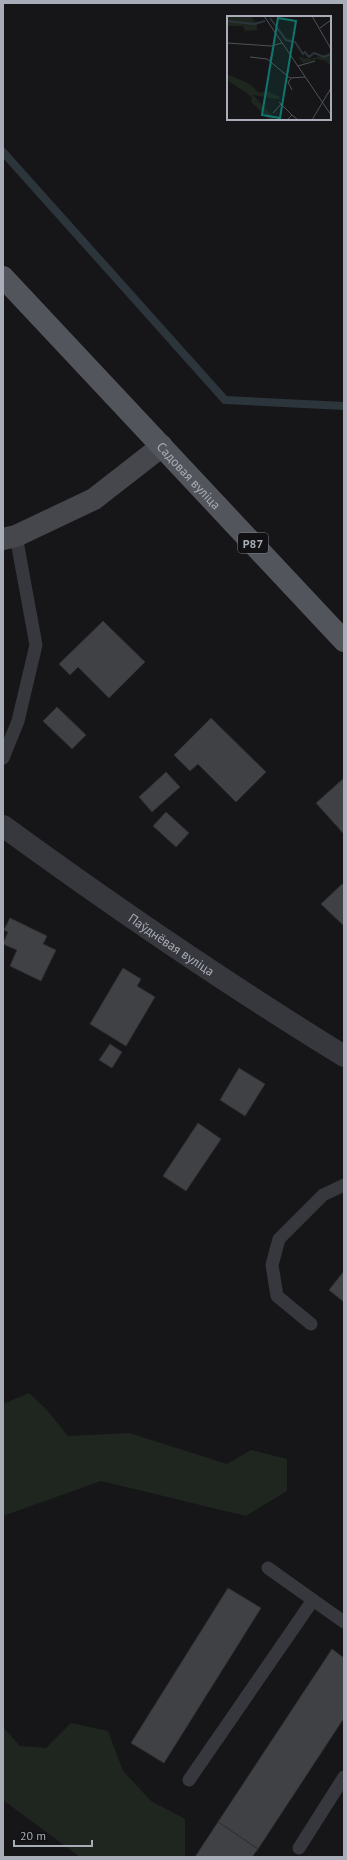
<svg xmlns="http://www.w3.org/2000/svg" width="347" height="1860" font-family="'PT Sans',sans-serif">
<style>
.green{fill:#1e261f}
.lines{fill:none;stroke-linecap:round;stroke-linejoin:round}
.stream{stroke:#2c353c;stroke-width:8}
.building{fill:#404145;stroke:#303034}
.lane{stroke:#37383d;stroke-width:13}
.street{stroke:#37383d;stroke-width:22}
.secondary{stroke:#45474d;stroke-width:22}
.primary{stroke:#53555c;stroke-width:22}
.labels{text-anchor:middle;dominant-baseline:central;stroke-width:3;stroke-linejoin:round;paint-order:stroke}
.shield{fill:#111113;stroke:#7b7e86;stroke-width:1}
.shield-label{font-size:12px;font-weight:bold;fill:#a8adb8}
.street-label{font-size:13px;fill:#a8adb8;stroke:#111113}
.inset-river{fill:none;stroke:#2c353c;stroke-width:2}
.inset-road{fill:none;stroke:#505258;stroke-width:1}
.view{fill:#0f766e;fill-opacity:0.15;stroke:#0f766e;stroke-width:2}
.inset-edge{fill:none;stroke:#a8adb8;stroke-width:2}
</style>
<rect width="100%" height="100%" fill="#161618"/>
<!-- green -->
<g class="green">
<polygon points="29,1393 46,1409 68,1436 129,1433 227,1464 251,1450 287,1459 287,1491 246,1516 101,1481 3,1516 3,1404"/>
<polygon points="71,1723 108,1731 123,1771 151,1801 185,1819 185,1857 80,1857 3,1800 3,1727 20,1746 46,1748"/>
</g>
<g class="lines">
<!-- stream -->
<polyline class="stream" points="3,152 225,400 344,406"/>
</g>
<!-- building -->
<g class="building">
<polygon points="103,621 145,662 109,698 78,667 70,675 59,664"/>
<polygon points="57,707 86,735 72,749 43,721"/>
<polygon points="211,718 266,772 236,802 198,764 190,771 174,755"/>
<polygon points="166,772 180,787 152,812 139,797"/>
<polygon points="344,778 344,832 343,833 316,803"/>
<polygon points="166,812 189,833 176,847 153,826"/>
<polygon points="342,884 344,886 344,926 321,904"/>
<polygon points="10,918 47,936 43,944 56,950 41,981 10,966 17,950 3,944 8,932 4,930"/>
<polygon points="123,968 141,979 137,986 155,997 126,1046 90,1024"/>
<polygon points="110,1044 122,1052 112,1068 99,1060"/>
<polygon points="239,1068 265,1084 245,1116 220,1100"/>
<polygon points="198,1123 221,1139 186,1191 163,1176"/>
<polygon points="344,1271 344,1302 329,1290"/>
<polygon points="228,1588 261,1608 164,1763 131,1743"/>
<polygon points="332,1649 344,1658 344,1718 258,1849 218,1822"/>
<polygon points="218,1822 258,1849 252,1857 195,1857"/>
</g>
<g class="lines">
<!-- lane -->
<g class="lane">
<polyline points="3,758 18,721 36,645 16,536"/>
<polyline points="311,1324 277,1296 272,1265 279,1239 323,1195 344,1185"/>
<polyline points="268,1568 344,1622"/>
<polyline points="189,1780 313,1600"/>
<polyline points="299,1848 344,1777"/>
</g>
<!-- street -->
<path class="street" id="s1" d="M3,826C114,907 227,984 344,1056"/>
<!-- secondary -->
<polyline class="secondary" points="3,539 16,536 94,499 162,446"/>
<!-- primary -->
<path class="primary" id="s2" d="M3,277L344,641"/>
</g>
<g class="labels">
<!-- shield labels -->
<rect class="shield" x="238" y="533" width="30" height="20" rx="3"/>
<g class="shield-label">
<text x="253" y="543">Р87</text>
</g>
<!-- street labels -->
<g class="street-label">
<text stroke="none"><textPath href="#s2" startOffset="272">Садовая вуліца</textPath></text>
<text stroke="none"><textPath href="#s1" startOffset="206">Паўднёвая вуліца</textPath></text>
</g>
</g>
<!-- overview -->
<g transform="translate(227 16)">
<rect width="104" height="104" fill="#161618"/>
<path d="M0,0H24L28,6L34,7L30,9V14L18,15L16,10H0ZM104,37V47L101,48L100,45L90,43L76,47L71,41L83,43ZM0,58L23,68L32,77L40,75L53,81L51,83L26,79L49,104H43L24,86L25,82L21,78L0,64Z" fill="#1e261f"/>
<path class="inset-river" d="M43,2L59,24L68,26L76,38L78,36L82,41L87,37L97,41L104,38M0,5L27,8L38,5"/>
<path class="inset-road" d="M37,0L104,99M85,0L104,33M93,12L104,4M0,27L44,30L55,27M23,41L40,43L63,62L78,61M43,44L47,30M71,50L88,45M64,63L61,66L65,74M52,86L65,99M46,97L54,88M60,104L65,99L71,104M85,104L104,72"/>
<path class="view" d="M51,2L69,5L53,102L35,99Z"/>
<rect width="104" height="104" class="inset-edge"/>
</g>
<!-- border -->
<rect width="347" height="1860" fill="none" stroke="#a8adb8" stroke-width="8"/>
<!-- scale -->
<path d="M14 1840v6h78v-6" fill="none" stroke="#a8adb8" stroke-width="2"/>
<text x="20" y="1840" font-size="12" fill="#a8adb8" stroke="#111113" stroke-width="3" paint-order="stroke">20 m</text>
</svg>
